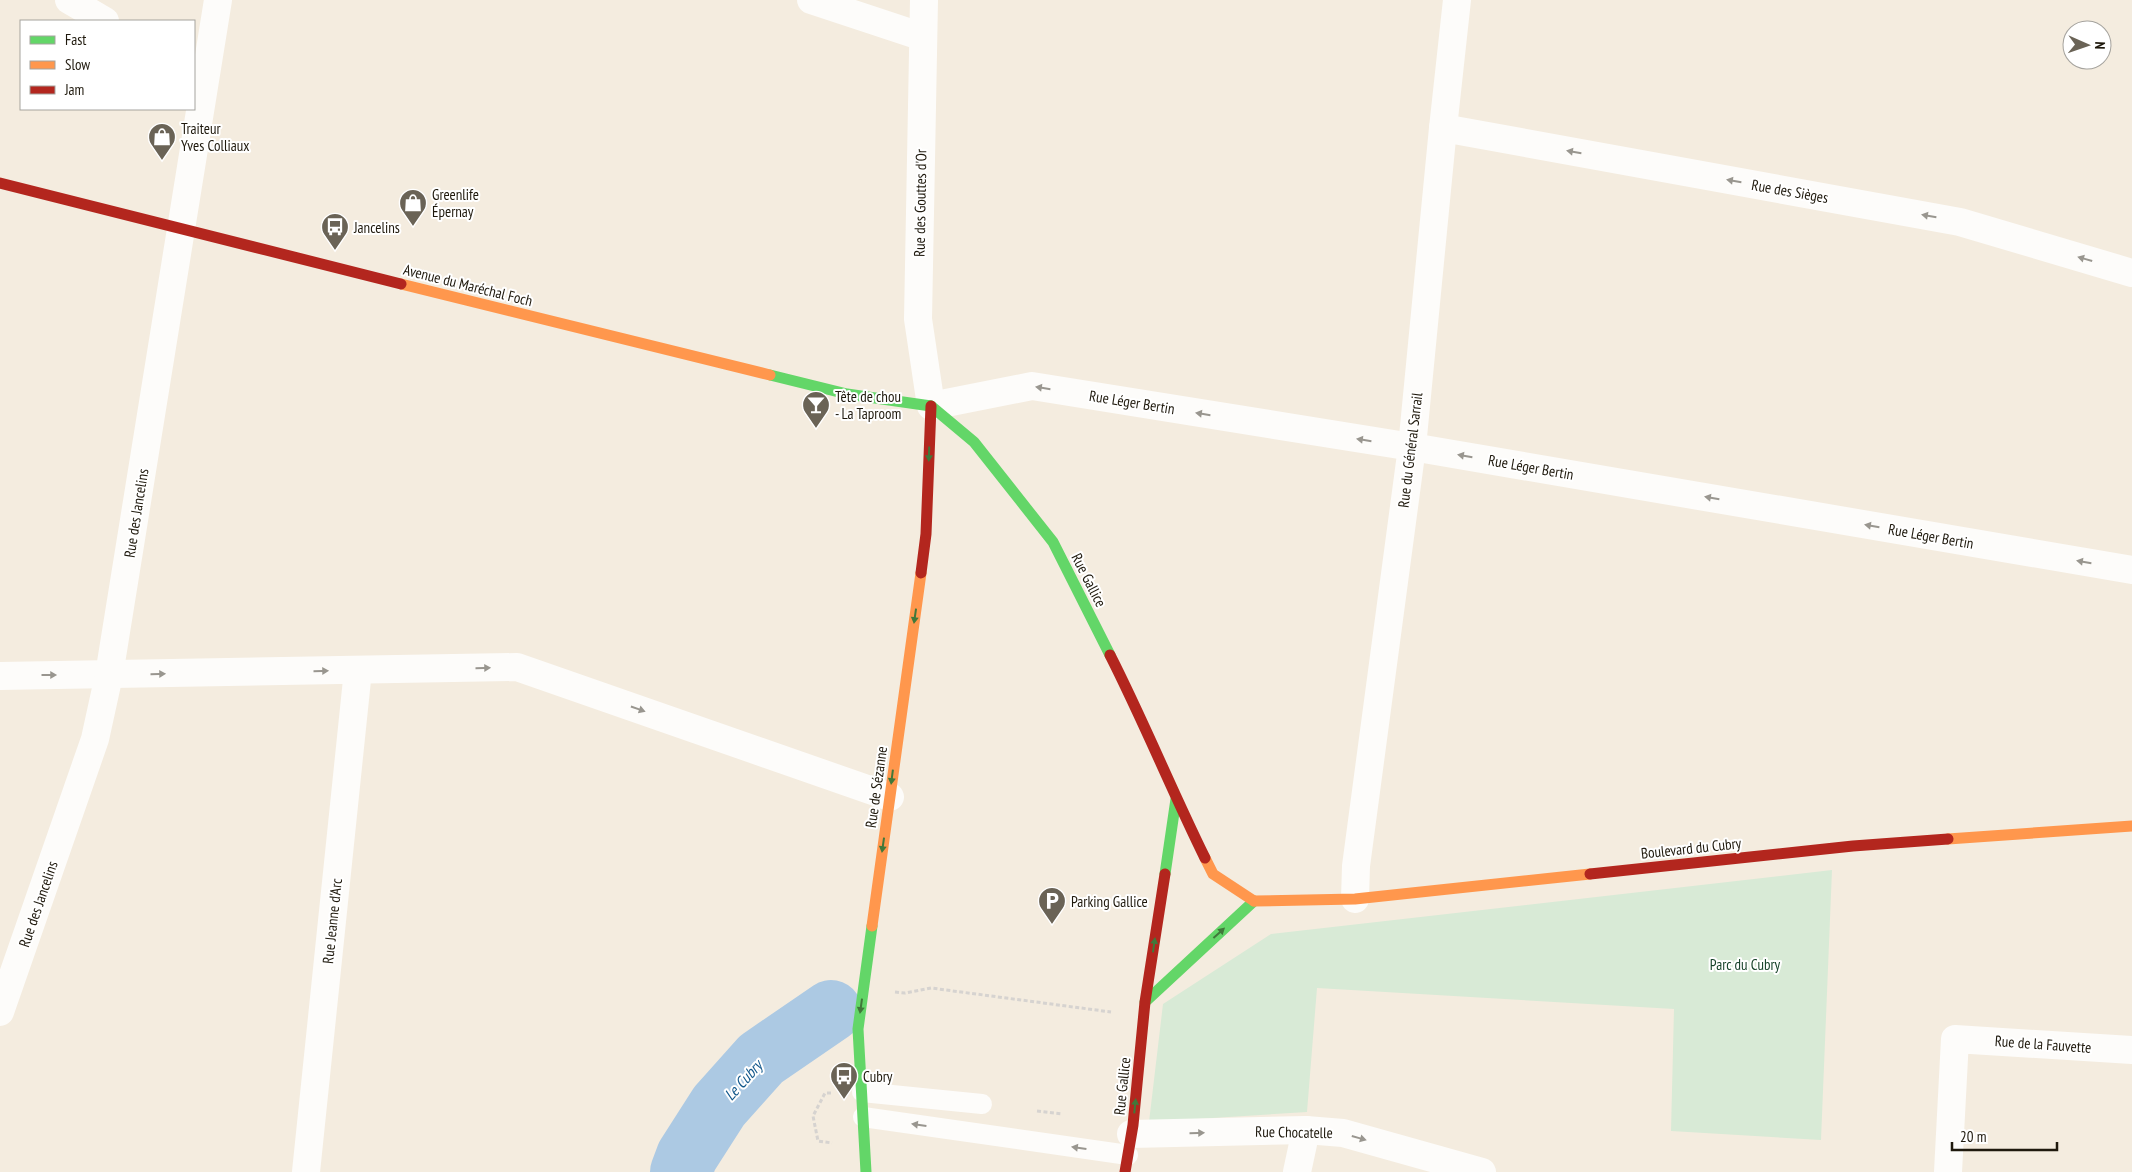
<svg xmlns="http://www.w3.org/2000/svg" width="2132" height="1172" font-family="'PT Sans Narrow',sans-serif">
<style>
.green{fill:#d8ead6}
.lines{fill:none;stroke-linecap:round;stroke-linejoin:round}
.river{stroke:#acc9e3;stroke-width:62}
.path{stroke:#d6d3d0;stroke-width:3;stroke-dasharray:4 2.5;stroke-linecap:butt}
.lane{stroke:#fdfcfa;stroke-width:20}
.street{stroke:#fdfcfa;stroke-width:28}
.fast{stroke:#63d668;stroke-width:11}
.slow{stroke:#ff974d;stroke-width:11}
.jam{stroke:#b3261e;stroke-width:11}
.oneway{fill:#99968f}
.oneway2{fill:#41783a}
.labels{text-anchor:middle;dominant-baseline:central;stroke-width:4;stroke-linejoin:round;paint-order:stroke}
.poi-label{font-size:15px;fill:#1f190d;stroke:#fff;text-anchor:start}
.street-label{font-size:15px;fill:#1f190d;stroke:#fff}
.park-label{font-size:15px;fill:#18442b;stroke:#fff}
.water-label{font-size:16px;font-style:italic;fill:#11578b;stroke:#fff}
</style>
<rect width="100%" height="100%" fill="#f4ecdf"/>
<!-- green -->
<polygon class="green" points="1832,870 1821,1140 1671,1131 1674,1009 1317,988 1307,1112 1149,1122 1163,1004 1271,934"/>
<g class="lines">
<!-- river -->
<polyline class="river" points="681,1172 687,1156 719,1106 761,1059 831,1011"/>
<!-- path -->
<g class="path">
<polyline points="895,992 905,993 931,988 1111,1012"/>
<polyline points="831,1093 825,1093 813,1116 818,1141 832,1143"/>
<polyline points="1037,1111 1062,1114"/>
</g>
<!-- lane -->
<g class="lane">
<polyline points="862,1092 982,1104"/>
<polyline points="863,1117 1128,1155"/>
</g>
<!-- street -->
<g class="street">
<polyline points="69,0 105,21"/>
<polyline points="811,0 923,37"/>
<polyline points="924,0 918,319 931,406 1032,386 1412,447 2132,570"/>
<polyline points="1443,128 1960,222 2132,273"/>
<polyline points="0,676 517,667 890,797"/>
<polyline points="1355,899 1356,866 1412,447 1443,128 1457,0"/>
<polyline points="0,1012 95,739 109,675 218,0"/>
<polyline points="1131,1134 1306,1130 1343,1133 1482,1172"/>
<polyline points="306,1172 358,670"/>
<polyline points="1297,1172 1306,1130"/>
<polyline points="1948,1172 1955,1039 2132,1050"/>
</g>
<!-- fast -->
<g class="fast">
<polyline points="770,375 847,394 931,406"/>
<polyline points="931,406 974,442 1053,542 1110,655"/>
<polyline points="1165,874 1176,799"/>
<polyline points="1145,1002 1254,901"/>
<polyline points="866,1172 858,1029 872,926"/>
</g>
<!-- slow -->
<g class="slow">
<polyline points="401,284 770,375"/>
<polyline points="1948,839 2132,826"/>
<polyline points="1205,858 1213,874 1254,901"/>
<polyline points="1254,901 1355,899 1590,874"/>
<polyline points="872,926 921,573"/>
</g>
<!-- jam -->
<g class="jam">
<polyline points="0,183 401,284"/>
<polyline points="921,573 926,534 931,406"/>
<path d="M1110,655C1144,722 1172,791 1205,858"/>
<polyline points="1590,874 1853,846 1948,839"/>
<polyline points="1125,1172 1133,1125 1145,1002 1165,874"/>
</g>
</g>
<!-- one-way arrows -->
<defs><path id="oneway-solid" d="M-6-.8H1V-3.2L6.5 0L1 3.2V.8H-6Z" transform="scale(1.25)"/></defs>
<g class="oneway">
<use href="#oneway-solid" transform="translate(1574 152) rotate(-170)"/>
<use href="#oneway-solid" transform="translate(1734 181) rotate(-170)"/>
<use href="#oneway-solid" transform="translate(1929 216) rotate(-170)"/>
<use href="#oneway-solid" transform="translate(2085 259) rotate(-164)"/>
<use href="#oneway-solid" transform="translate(1043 388) rotate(-171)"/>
<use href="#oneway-solid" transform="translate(1203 414) rotate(-171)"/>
<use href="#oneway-solid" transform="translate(1364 440) rotate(-171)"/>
<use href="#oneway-solid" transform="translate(1465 456) rotate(-170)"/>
<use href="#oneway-solid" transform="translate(1712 498) rotate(-170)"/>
<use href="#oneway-solid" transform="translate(1872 526) rotate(-170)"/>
<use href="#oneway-solid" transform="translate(2084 562) rotate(-170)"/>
<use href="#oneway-solid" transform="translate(483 668) rotate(-1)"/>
<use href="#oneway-solid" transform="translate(321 671) rotate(-1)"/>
<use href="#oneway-solid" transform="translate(158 674) rotate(-1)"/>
<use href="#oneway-solid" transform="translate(49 675)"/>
<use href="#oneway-solid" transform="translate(638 709) rotate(19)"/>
<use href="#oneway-solid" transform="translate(919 1125) rotate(-172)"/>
<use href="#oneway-solid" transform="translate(1197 1133) rotate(-1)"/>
<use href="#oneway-solid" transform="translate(1359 1138) rotate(16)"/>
<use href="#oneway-solid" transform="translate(1079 1148) rotate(-172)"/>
</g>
<g class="oneway2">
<use href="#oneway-solid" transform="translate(929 454) rotate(92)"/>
<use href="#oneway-solid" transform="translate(915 616) rotate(98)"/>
<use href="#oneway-solid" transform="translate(892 777) rotate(97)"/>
<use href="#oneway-solid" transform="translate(883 845) rotate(98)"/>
<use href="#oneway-solid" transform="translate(1219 933) rotate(-42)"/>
<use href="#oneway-solid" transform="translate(1154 945) rotate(-82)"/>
<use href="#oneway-solid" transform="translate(861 1006) rotate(98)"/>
<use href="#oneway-solid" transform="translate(1135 1106) rotate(-84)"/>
</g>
<!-- icons -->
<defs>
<symbol id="shop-pin" viewBox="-11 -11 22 30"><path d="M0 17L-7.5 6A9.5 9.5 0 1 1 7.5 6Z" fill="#6a6356" stroke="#fff"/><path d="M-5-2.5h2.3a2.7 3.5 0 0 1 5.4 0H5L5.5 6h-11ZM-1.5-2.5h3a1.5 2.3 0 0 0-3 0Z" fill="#fff"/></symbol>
<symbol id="bus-pin" viewBox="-11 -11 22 30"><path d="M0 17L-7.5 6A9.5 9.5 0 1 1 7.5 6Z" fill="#6a6356" stroke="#fff"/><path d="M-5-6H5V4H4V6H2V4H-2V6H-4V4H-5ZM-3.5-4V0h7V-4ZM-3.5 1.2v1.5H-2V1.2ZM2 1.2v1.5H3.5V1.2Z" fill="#fff"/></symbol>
<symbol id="bar-pin" viewBox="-11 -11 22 30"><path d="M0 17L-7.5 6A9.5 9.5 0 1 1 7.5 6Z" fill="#6a6356" stroke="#fff"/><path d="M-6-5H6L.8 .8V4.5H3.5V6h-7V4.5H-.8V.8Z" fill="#fff"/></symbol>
<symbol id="parking-pin" viewBox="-11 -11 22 30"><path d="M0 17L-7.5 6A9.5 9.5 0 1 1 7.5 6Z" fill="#6a6356" stroke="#fff"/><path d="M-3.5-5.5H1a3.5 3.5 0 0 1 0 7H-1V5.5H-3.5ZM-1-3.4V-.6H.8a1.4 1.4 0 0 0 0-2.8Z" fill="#fff"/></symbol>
</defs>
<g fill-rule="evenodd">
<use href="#shop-pin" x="146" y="121" width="32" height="43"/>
<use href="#shop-pin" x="397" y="187" width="32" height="43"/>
<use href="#bus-pin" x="319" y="211" width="32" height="43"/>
<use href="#bar-pin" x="800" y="389" width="32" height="43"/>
<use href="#parking-pin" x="1036" y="885" width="32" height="43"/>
<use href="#bus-pin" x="828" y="1060" width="32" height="43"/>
</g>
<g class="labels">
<!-- poi labels -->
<g class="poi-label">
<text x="181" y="128">Traiteur<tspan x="181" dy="17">Yves Colliaux</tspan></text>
<text x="432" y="194">Greenlife<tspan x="432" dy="17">Épernay</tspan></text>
<text x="354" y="227">Jancelins</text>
<text x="835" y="396">Tête de chou<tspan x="835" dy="17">- La Taproom</tspan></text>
<text x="1071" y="901">Parking Gallice</text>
<text x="863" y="1076">Cubry</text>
</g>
<!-- street labels -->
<g class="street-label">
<text transform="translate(1790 191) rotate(10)">Rue des Sièges</text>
<text transform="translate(920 203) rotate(-89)">Rue des Gouttes d'Or</text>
<text transform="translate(468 285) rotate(14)">Avenue du Maréchal Foch</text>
<text transform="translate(1132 402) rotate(9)">Rue Léger Bertin</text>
<text transform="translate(1410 450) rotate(-83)">Rue du Général Sarrail</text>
<text transform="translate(1531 467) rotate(10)">Rue Léger Bertin</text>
<text transform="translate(136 513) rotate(-81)">Rue des Jancelins</text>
<text transform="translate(1931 536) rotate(10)">Rue Léger Bertin</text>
<text transform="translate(1089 580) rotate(63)">Rue Gallice</text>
<text transform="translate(876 787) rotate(-82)">Rue de Sézanne</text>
<text transform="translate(1691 848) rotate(-6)">Boulevard du Cubry</text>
<text transform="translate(38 904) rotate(-71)">Rue des Jancelins</text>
<text transform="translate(332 921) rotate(-84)">Rue Jeanne d'Arc</text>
<text transform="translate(2043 1044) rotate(4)">Rue de la Fauvette</text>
<text transform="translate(1122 1086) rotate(-84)">Rue Gallice</text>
<text transform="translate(1294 1132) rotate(1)">Rue Chocatelle</text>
</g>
<!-- park labels -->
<g class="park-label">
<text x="1745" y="964">Parc du Cubry</text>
</g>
<!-- water labels -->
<g class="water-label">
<text transform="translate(743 1080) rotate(-48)">Le Cubry</text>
</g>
</g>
<!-- legend -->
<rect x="20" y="20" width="175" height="90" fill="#ffffff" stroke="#a5a39e"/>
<rect x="30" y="36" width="25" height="8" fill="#63d668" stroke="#a5a39e"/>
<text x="65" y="45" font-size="15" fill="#1f190d">Fast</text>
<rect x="30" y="61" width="25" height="8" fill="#ff974d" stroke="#a5a39e"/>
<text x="65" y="70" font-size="15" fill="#1f190d">Slow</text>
<rect x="30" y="86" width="25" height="8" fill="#b3261e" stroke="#a5a39e"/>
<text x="65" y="95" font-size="15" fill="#1f190d">Jam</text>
<!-- north arrow -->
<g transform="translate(2087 45) rotate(92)"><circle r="24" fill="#ffffff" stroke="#a5a39e"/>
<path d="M0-4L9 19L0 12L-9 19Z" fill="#6a6356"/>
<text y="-8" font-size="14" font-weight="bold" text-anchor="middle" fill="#1f190d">N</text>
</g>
<!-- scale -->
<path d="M1952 1142v8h105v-8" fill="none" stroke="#1f190d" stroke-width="2.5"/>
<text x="1960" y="1142" font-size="15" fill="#1f190d" stroke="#ffffff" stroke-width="4" paint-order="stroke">20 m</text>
</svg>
